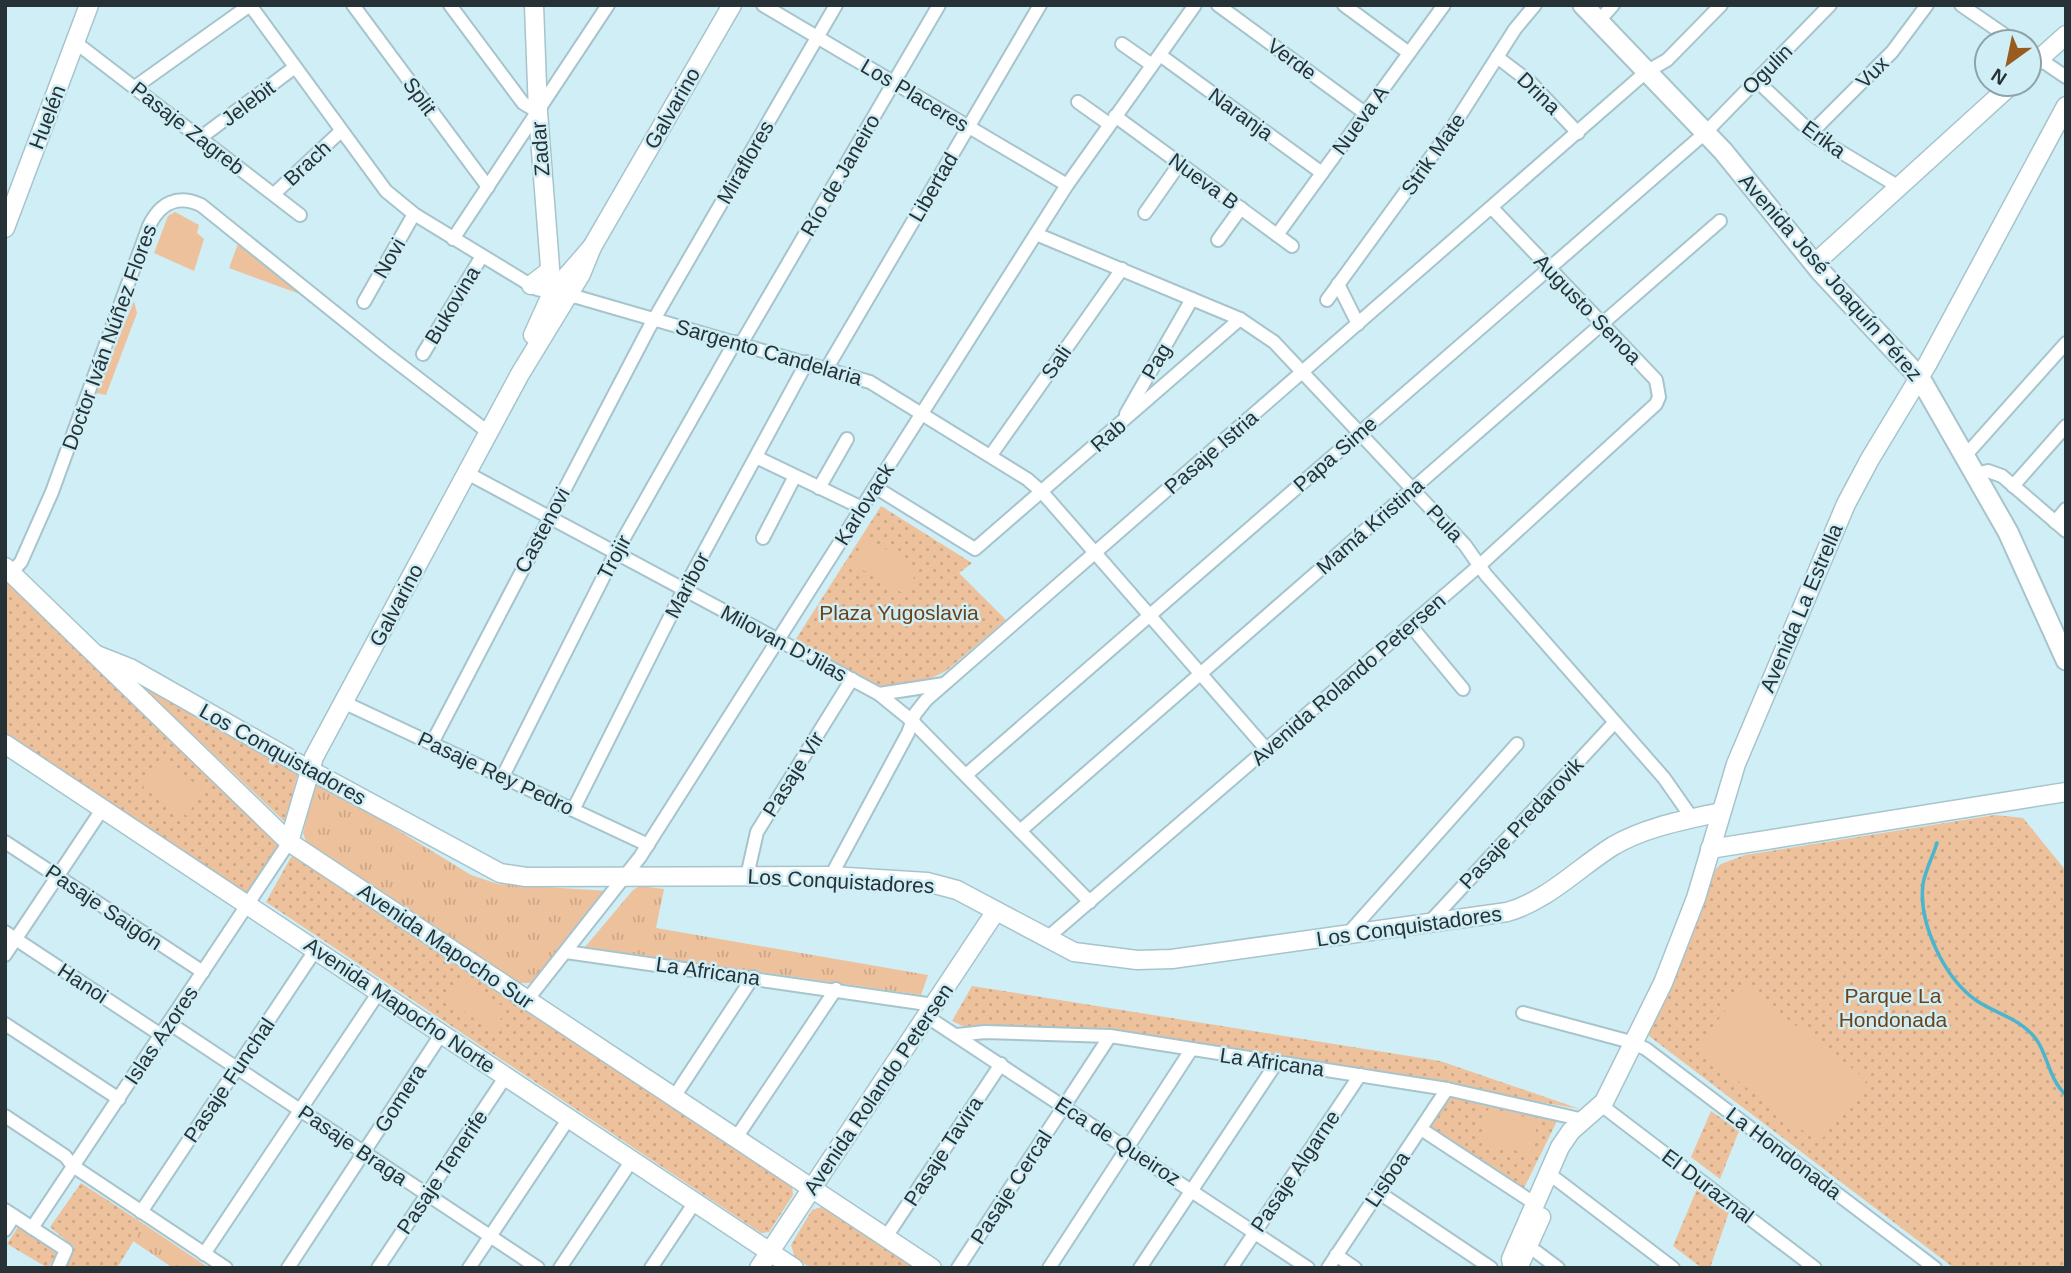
<svg xmlns="http://www.w3.org/2000/svg" width="2071" height="1273" font-family="Helvetica,sans-serif">
<style>
.grass{fill:url(#grass-tufts)}
.park{fill:url(#park-dots)}
.garden{fill:#edc19c}
.lines{fill:none;stroke-linecap:round;stroke-linejoin:round}
.stream{stroke:#4ab5ce;stroke-width:3.5}
.street-casing{stroke:#a7c4cc;stroke-width:16}
.secondary-casing{stroke:#a7c4cc;stroke-width:21}
.primary-casing{stroke:#a7c4cc;stroke-width:23}
.street{stroke:#fff;stroke-width:12}
.secondary{stroke:#fff;stroke-width:18}
.primary{stroke:#fff;stroke-width:19}
.labels{text-anchor:middle;dominant-baseline:central;stroke-width:5;stroke-linejoin:round;paint-order:stroke}
.street-label{font-size:21px;fill:#273236;stroke:#cfeef6}
.park-label{font-size:21px;fill:#6c4219;stroke:#cfeef6}
</style>
<defs>
<pattern id="grass-tufts" width="24" height="20" patternUnits="userSpaceOnUse" patternTransform="scale(1.75)"><rect width="24" height="20" fill="#edc19c"/><path d="M3 7l-1-3M5 7V3M7 7l1-3M15 17l-1-3M17 17v-4M19 17l1-3" fill="none" stroke="#cba687"/></pattern>
<pattern id="park-dots" width="8" height="8" patternUnits="userSpaceOnUse" patternTransform="scale(1.75)"><rect width="8" height="8" fill="#edc19c"/><path d="M2 2h.1M6 6h.1" fill="none" stroke="#cba687" stroke-width="1.8" stroke-linecap="round"/></pattern>
</defs>
<rect width="100%" height="100%" fill="#cfeef6"/>
<!-- grass -->
<g class="grass">
<polygon points="321,783 471,875 498,884 609,891 530,983 517,983 307,844 303,833 315,786"/>
<polygon points="640,886 664,889 656,928 928,975 921,995 585,947 633,890"/>
<polygon points="144,1224 209,1268 173,1268 133,1241"/>
</g>
<!-- park -->
<g class="park">
<polygon points="881,506 972,563 959,573 1006,620 946,671 923,682 881,686 794,642"/>
<polygon points="5,577 281,845 249,893 244,893 5,738"/>
<polygon points="130,675 299,769 285,822"/>
<polygon points="1995,815 2023,818 2066,871 2066,1268 1954,1268 1645,1033 1711,874 1721,864 1745,855"/>
<polygon points="302,856 792,1186 793,1195 769,1232 761,1233 266,902 291,857"/>
<polygon points="972,986 1440,1061 1580,1109 1198,1043 1104,1031 965,1027 952,1021"/>
<polygon points="1448,1096 1558,1119 1524,1188 1429,1128"/>
<polygon points="1711,1111 1739,1131 1720,1179 1691,1157"/>
<polygon points="81,1183 144,1224 117,1268 65,1268 74,1247 50,1227"/>
<polygon points="1699,1184 1730,1209 1710,1268 1702,1268 1673,1246"/>
<polygon points="825,1206 919,1268 811,1268 795,1258 791,1245 812,1210"/>
<polygon points="18,1227 58,1252 48,1268 7,1244"/>
</g>
<!-- garden -->
<g class="garden">
<polygon points="175,212 199,225 197,233 204,239 194,271 154,253 168,216"/>
<polygon points="239,241 308,297 229,268"/>
<polygon points="134,301 137,313 106,395 96,393"/>
<polygon points="866,537 919,569 904,594 851,563"/>
<polygon points="160,761 204,789 187,816 143,788"/>
<polygon points="459,978 507,1009 493,1031 445,999"/>
<polygon points="1744,986 1867,1080 1819,1143 1696,1049"/>
<polygon points="1488,1109 1538,1120 1531,1154 1481,1143"/>
</g>
<g class="lines">
<!-- stream -->
<path class="stream" d="M1937,843C1933,856 1925,871 1923,884C1918,924 1945,979 1977,1001C1997,1014 2021,1019 2036,1039C2048,1055 2049,1080 2066,1095"/>
<defs>
<g id="street">
<polyline points="250,5 386,191 414,214 537,289 577,297 870,382 1027,479 1042,492 1267,750"/>
<polyline points="353,5 488,187"/>
<polyline points="450,5 523,103 538,112"/>
<polyline points="763,5 1067,185"/>
<polyline points="1218,5 1365,113"/>
<polyline points="1344,5 1409,53"/>
<polyline points="1961,5 2015,42"/>
<polyline points="1598,22 1613,5"/>
<polyline points="75,42 300,215"/>
<polyline points="1122,44 1152,65"/>
<polyline points="2029,52 2066,77"/>
<polyline points="1160,55 1322,173"/>
<polyline points="1497,57 1531,83 1578,133"/>
<polyline points="1756,80 1816,137 1899,187"/>
<polyline points="135,87 250,5"/>
<polyline points="1078,102 1109,124"/>
<polyline points="1115,116 1292,246"/>
<polyline points="1811,133 1892,52 1927,5"/>
<polyline points="200,138 295,67"/>
<polyline points="274,194 341,131"/>
<polyline points="1145,213 1180,163"/>
<polyline points="1036,234 1240,319 1274,342 1465,545 1486,575 1664,778 1692,818"/>
<polyline points="1277,235 1444,5"/>
<polyline points="453,239 608,5"/>
<polyline points="1218,240 1241,208"/>
<polyline points="1338,284 1358,324"/>
<polyline points="1327,300 1452,128 1515,29 1535,5"/>
<polyline points="364,302 414,214"/>
<polyline points="741,344 939,5"/>
<polyline points="423,354 482,256"/>
<polyline points="827,368 1040,5"/>
<polyline points="1126,414 1192,299"/>
<polyline points="991,455 1122,269"/>
<polyline points="1965,456 2066,343"/>
<polyline points="756,457 862,508"/>
<polyline points="467,473 879,694 911,720 1090,902"/>
<polyline points="1975,474 1988,471 2002,476 2066,531"/>
<polyline points="2013,486 2066,426"/>
<polyline points="875,487 975,549 1240,319"/>
<polyline points="819,488 847,439"/>
<polyline points="2055,522 2066,509"/>
<polyline points="763,538 795,476"/>
<path d="M11,573L21,562L52,492L149,226C160,203 177,194 201,205L385,353L488,432"/>
<polyline points="1411,626 1463,689"/>
<polyline points="879,694 944,684"/>
<polyline points="343,702 648,845"/>
<polyline points="432,743 649,328 836,5"/>
<polyline points="966,775 1705,133 1830,5"/>
<polyline points="503,776 616,552 735,342"/>
<polyline points="573,810 684,589 807,362"/>
<polyline points="1020,831 1720,221"/>
<polyline points="5,842 203,972"/>
<polyline points="747,876 757,832 852,679"/>
<polyline points="831,876 908,733 915,714 926,700 1646,72 1667,60 1721,5"/>
<polyline points="1428,924 1614,723"/>
<polyline points="5,932 161,1035"/>
<polyline points="1347,935 1517,744"/>
<polyline points="1046,939 1480,565 1656,404 1659,397 1656,380 1492,208"/>
<polyline points="566,952 934,1005"/>
<polyline points="5,955 103,808"/>
<polyline points="527,1000 640,857 1067,185 1195,5"/>
<polyline points="1523,1013 1631,1042 1646,1049 1935,1268"/>
<polyline points="926,1016 1308,1268"/>
<polyline points="169,1023 538,1268"/>
<polyline points="5,1024 119,1099"/>
<polyline points="957,1035 985,1032 1110,1036 1447,1089 1584,1120"/>
<polyline points="674,1097 753,977"/>
<polyline points="1601,1105 1815,1268"/>
<polyline points="5,1116 65,1156 73,1166 226,1268"/>
<polyline points="1421,1129 1534,1203"/>
<polyline points="736,1138 836,989"/>
<polyline points="1556,1179 1673,1268"/>
<polyline points="1378,1192 1491,1268"/>
<polyline points="5,1210 66,1250 58,1268"/>
<polyline points="141,1212 316,949"/>
<polyline points="32,1228 289,842"/>
<polyline points="5,1230 14,1216"/>
<polyline points="886,1237 1001,1064"/>
<polyline points="1530,1247 1558,1268"/>
<polyline points="204,1254 379,992"/>
<polyline points="1336,1255 1355,1268"/>
<polyline points="288,1268 442,1033"/>
<polyline points="378,1268 506,1076"/>
<polyline points="469,1268 569,1118"/>
<polyline points="560,1268 632,1160"/>
<polyline points="651,1268 695,1202"/>
<polyline points="958,1268 1110,1036"/>
<polyline points="1049,1268 1191,1050"/>
<polyline points="1140,1268 1277,1062"/>
<polyline points="1231,1268 1360,1075"/>
<polyline points="1328,1268 1447,1089"/>
</g>
<g id="secondary">
<polyline points="534,5 538,112 552,293"/>
<polyline points="2029,68 2066,35"/>
<polyline points="5,228 89,5"/>
<polyline points="1814,264 2012,84"/>
<polyline points="531,285 548,272"/>
<polyline points="533,335 552,293 592,247 732,5"/>
<polyline points="5,567 289,842 932,1268"/>
<path d="M97,655L130,668L308,769L500,873L526,877L831,876L927,882L957,890L1074,952L1137,960L1172,959L1507,912C1547,901 1578,868 1613,846C1645,827 1685,820 1721,812"/>
<polyline points="5,744 794,1268"/>
<polyline points="289,842 314,757 520,374 581,274 592,247"/>
<polyline points="1710,849 2066,792"/>
<polyline points="759,1268 996,911"/>
<polyline points="1513,1268 1511,1259 1560,1147 1571,1131 1604,1102 1663,983 1696,898 1736,764 1846,504 1870,459 1928,363 2066,106"/>
<polyline points="1518,1268 1541,1217"/>
</g>
<polyline id="primary" points="1583,5 1723,151 1821,272 1920,378 2008,532 2066,660"/>
</defs>
<!-- street casing -->
<use href="#street" class="street-casing"/>
<!-- secondary casing -->
<use href="#secondary" class="secondary-casing"/>
<!-- primary casing -->
<use href="#primary" class="primary-casing"/>
<!-- street -->
<use href="#street" class="street"/>
<!-- secondary -->
<use href="#secondary" class="secondary"/>
<!-- primary -->
<use href="#primary" class="primary"/>
</g>
<g class="labels">
<!-- street labels -->
<g class="street-label">
<text transform="translate(1292 59) rotate(36)">Verde</text>
<text transform="translate(1767 69) rotate(-45)">Ogulin</text>
<text transform="translate(1872 72) rotate(-45)">Vux</text>
<text transform="translate(1539 93) rotate(44)">Drina</text>
<text transform="translate(915 95) rotate(31)">Los Placeres</text>
<text transform="translate(420 96) rotate(54)">Split</text>
<text transform="translate(248 103) rotate(-37)">Jelebit</text>
<text transform="translate(672 108) rotate(-60)">Galvarino</text>
<text transform="translate(1241 114) rotate(36)">Naranja</text>
<text transform="translate(47 117) rotate(-69)">Huelén</text>
<text transform="translate(1360 120) rotate(-54)">Nueva A</text>
<text transform="translate(188 128) rotate(38)">Pasaje Zagreb</text>
<text transform="translate(1824 139) rotate(36)">Erika</text>
<text transform="translate(540 149) rotate(-94)">Zadar</text>
<text transform="translate(1433 154) rotate(-55)">Strik Mate</text>
<text transform="translate(745 162) rotate(-60)">Miraflores</text>
<text transform="translate(307 163) rotate(-43)">Brach</text>
<text transform="translate(840 175) rotate(-60)">Río de Janeiro</text>
<text transform="translate(1204 181) rotate(36)">Nueva B</text>
<text transform="translate(933 187) rotate(-60)">Libertad</text>
<text transform="translate(389 258) rotate(-60)">Novi</text>
<text transform="translate(1831 277) rotate(49)">Avenida José Joaquín Pérez</text>
<text transform="translate(452 305) rotate(-59)">Bukovina</text>
<text transform="translate(1588 309) rotate(46)">Augusto Senoa</text>
<text transform="translate(109 337) rotate(-70)">Doctor Iván Núñez Flores</text>
<text transform="translate(769 352) rotate(16)">Sargento Candelaria</text>
<text transform="translate(1156 361) rotate(-60)">Pag</text>
<text transform="translate(1056 362) rotate(-55)">Sali</text>
<text transform="translate(1108 435) rotate(-41)">Rab</text>
<text transform="translate(1211 452) rotate(-41)">Pasaje Istria</text>
<text transform="translate(1335 454) rotate(-41)">Papa Sime</text>
<text transform="translate(864 504) rotate(-58)">Karlovack</text>
<text transform="translate(1445 523) rotate(47)">Pula</text>
<text transform="translate(1370 526) rotate(-41)">Mamá Kristina</text>
<text transform="translate(542 530) rotate(-62)">Castenovi</text>
<text transform="translate(614 557) rotate(-62)">Trojir</text>
<text transform="translate(687 585) rotate(-62)">Maribor</text>
<text transform="translate(396 605) rotate(-62)">Galvarino</text>
<text transform="translate(1801 608) rotate(-67)">Avenida La Estrella</text>
<text transform="translate(784 643) rotate(28)">Milovan D'Jilas</text>
<text transform="translate(1348 679) rotate(-41)">Avenida Rolando Petersen</text>
<text transform="translate(283 754) rotate(29)">Los Conquistadores</text>
<text transform="translate(496 773) rotate(25)">Pasaje Rey Pedro</text>
<text transform="translate(793 774) rotate(-58)">Pasaje Vir</text>
<text transform="translate(1521 823) rotate(-47)">Pasaje Predarovik</text>
<text transform="translate(841 881) rotate(3)">Los Conquistadores</text>
<text transform="translate(104 907) rotate(34)">Pasaje Saigón</text>
<text transform="translate(1409 926) rotate(-8)">Los Conquistadores</text>
<text transform="translate(446 946) rotate(34)">Avenida Mapocho Sur</text>
<text transform="translate(708 971) rotate(8)">La Africana</text>
<text transform="translate(83 983) rotate(33)">Hanoi</text>
<text transform="translate(400 1005) rotate(34)">Avenida Mapocho Norte</text>
<text transform="translate(161 1035) rotate(-56)">Islas Azores</text>
<text transform="translate(1272 1062) rotate(8)">La Africana</text>
<text transform="translate(229 1080) rotate(-56)">Pasaje Funchal</text>
<text transform="translate(878 1089) rotate(-56)">Avenida Rolando Petersen</text>
<text transform="translate(400 1098) rotate(-57)">Gomera</text>
<text transform="translate(1118 1141) rotate(33)">Eca de Queiroz</text>
<text transform="translate(353 1145) rotate(34)">Pasaje Braga</text>
<text transform="translate(943 1151) rotate(-57)">Pasaje Tavira</text>
<text transform="translate(1784 1153) rotate(37)">La Hondonada</text>
<text transform="translate(1295 1171) rotate(-56)">Pasaje Algarne</text>
<text transform="translate(442 1172) rotate(-56)">Pasaje Tenerife</text>
<text transform="translate(1387 1179) rotate(-56)">Lisboa</text>
<text transform="translate(1708 1186) rotate(37)">El Duraznal</text>
<text transform="translate(1011 1187) rotate(-57)">Pasaje Cercal</text>
</g>
<!-- park labels -->
<g class="park-label">
<text x="899" y="612">Plaza Yugoslavia</text>
<text x="1893" y="995">Parque La<tspan x="1893" dy="24">Hondonada</tspan></text>
</g>
</g>
<!-- border -->
<rect width="2071" height="1273" fill="none" stroke="#273236" stroke-width="14"/>
<!-- north arrow -->
<g transform="translate(2008 63) rotate(213)"><circle r="33" fill="#cfeef6" stroke="#8ca3a9" stroke-width="2"/>
<path d="M0-5L12 26L0 18L-12 26Z" fill="#985c1e"/>
<text y="-10" font-size="19" font-weight="bold" text-anchor="middle" fill="#273236">N</text>
</g>
</svg>
